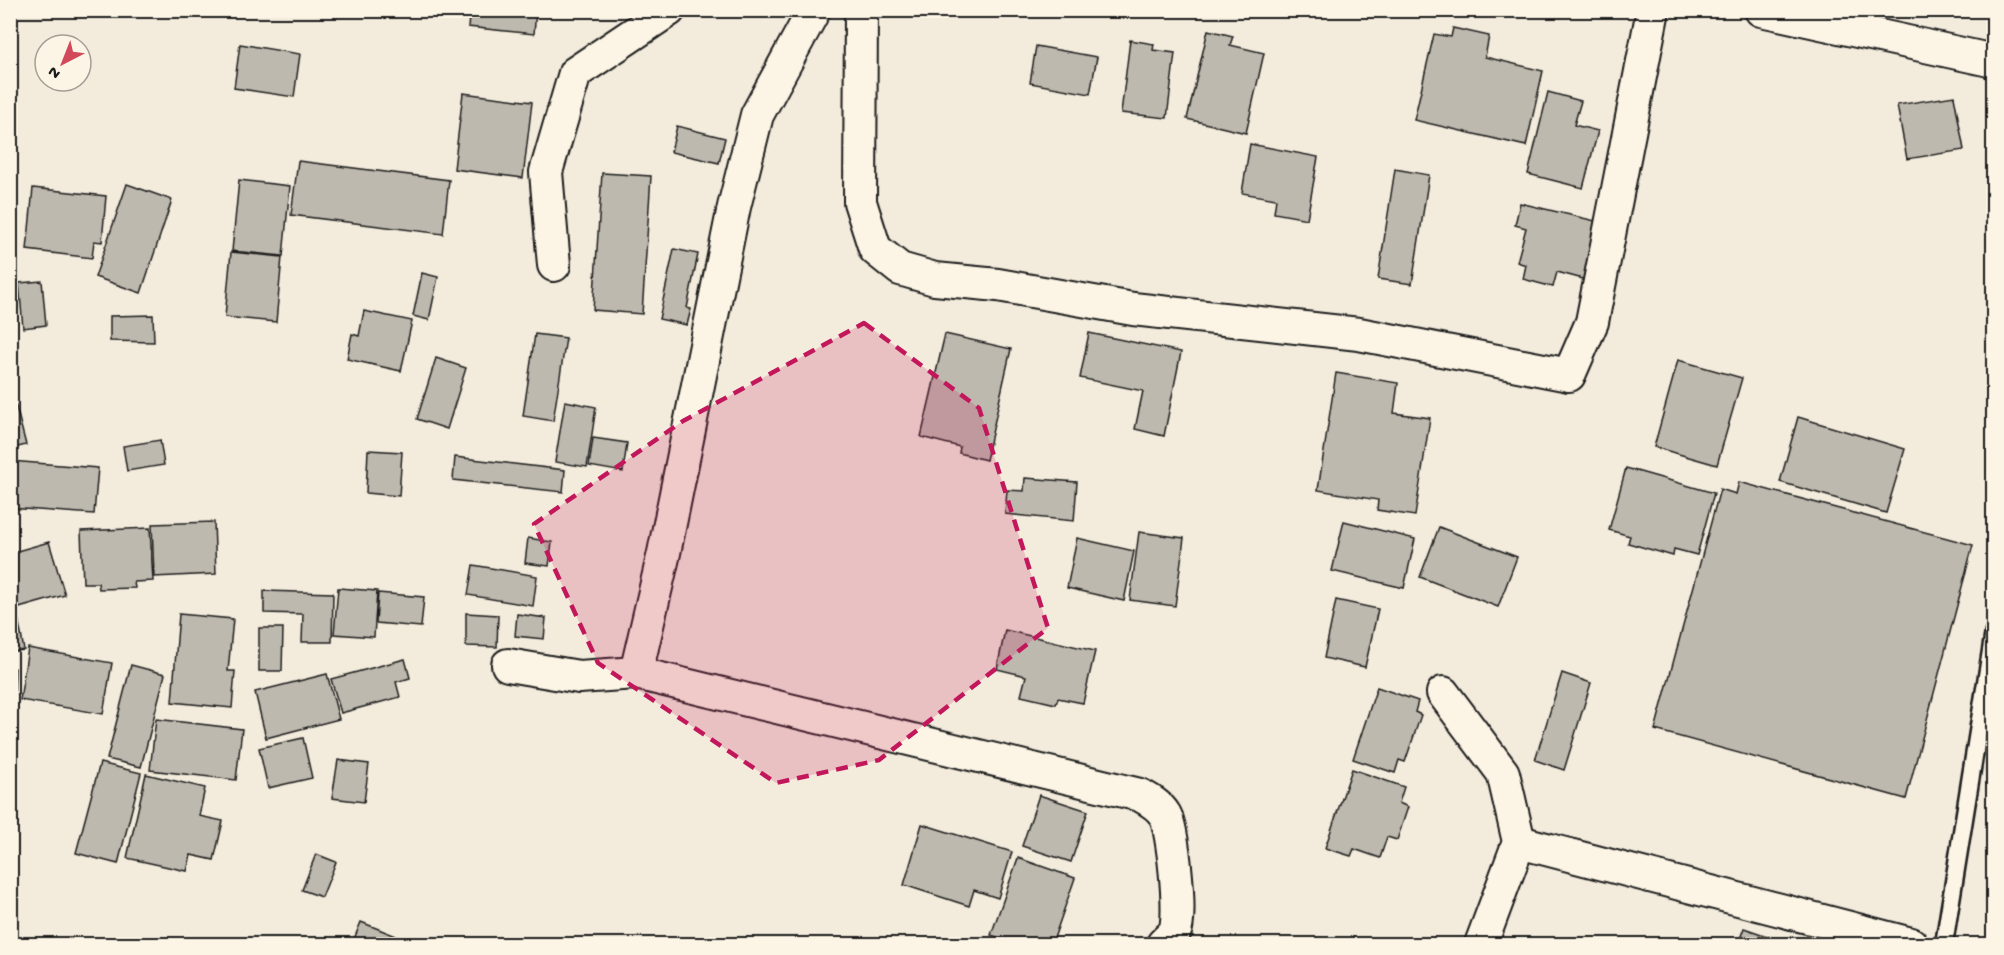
<svg xmlns="http://www.w3.org/2000/svg" width="2004" height="955" font-family="'Gochi Hand',sans-serif">
<style>
.building{fill:#beb9ae;stroke:#1c1c1c;stroke-width:1.5}
.lines{fill:none;stroke-linecap:round;stroke-linejoin:round}
.service-casing{stroke:#1c1c1c;stroke-width:21}
.minor-casing{stroke:#1c1c1c;stroke-width:36}
.service{stroke:#fcf5e5;stroke-width:16}
.minor{stroke:#fcf5e5;stroke-width:32}
.marked{fill:#c2185b;fill-opacity:0.2;stroke:#c2185b;stroke-width:4.5;stroke-dasharray:12 8;stroke-linejoin:round}
</style>
<rect width="100%" height="100%" fill="#f3ecdd"/>
<filter id="ink" filterUnits="userSpaceOnUse"><feTurbulence type="fractalNoise" baseFrequency=".0167" numOctaves="2"/><feDisplacementMap in="SourceGraphic" scale="12" xChannelSelector="R" yChannelSelector="G"/><feConvolveMatrix kernelMatrix="1 2 1 2 8 2 1 2 1" color-interpolation-filters="sRGB"/></filter>
<g filter="url(#ink)">
<!-- building -->
<g class="building">
<polygon points="470,10 536,10 534,34 468,27"/>
<polygon points="1453,28 1489,36 1485,57 1543,71 1526,146 1414,120 1434,34 1451,37"/>
<polygon points="1208,30 1233,36 1230,45 1264,53 1246,133 1187,119"/>
<polygon points="1130,40 1154,44 1153,50 1175,53 1167,118 1121,113"/>
<polygon points="240,44 300,54 294,97 234,88"/>
<polygon points="1036,46 1097,57 1090,94 1030,83"/>
<polygon points="1548,92 1581,101 1574,125 1598,131 1583,188 1528,174"/>
<polygon points="463,93 532,102 523,178 454,169"/>
<polygon points="1954,96 1964,150 1907,159 1897,105"/>
<polygon points="677,126 725,138 719,163 671,152"/>
<polygon points="1250,144 1318,157 1307,219 1274,213 1276,199 1242,193"/>
<polygon points="298,161 449,180 443,234 291,215"/>
<polygon points="1395,169 1429,175 1412,284 1378,279"/>
<polygon points="602,173 651,176 642,314 593,310"/>
<polygon points="239,180 290,186 283,256 232,251"/>
<polygon points="127,184 172,200 141,293 95,277"/>
<polygon points="33,188 106,196 102,242 94,241 92,258 27,250"/>
<polygon points="1520,203 1608,224 1594,282 1557,272 1553,287 1523,279 1526,265 1517,262 1526,228 1515,225"/>
<polygon points="674,249 698,254 687,308 691,309 687,325 659,319"/>
<polygon points="231,252 282,257 276,322 225,317"/>
<polygon points="422,273 438,277 429,320 413,316"/>
<polygon points="42,281 46,325 23,328 19,283"/>
<polygon points="364,311 412,321 401,371 347,359 352,334 359,336"/>
<polygon points="153,315 154,342 110,341 110,316"/>
<polygon points="1089,333 1181,352 1164,436 1135,429 1143,391 1080,378"/>
<polygon points="535,334 566,338 553,421 523,416"/>
<polygon points="945,334 1011,349 986,460 959,453 960,447 921,437"/>
<polygon points="436,358 466,368 447,429 417,419"/>
<polygon points="1678,360 1742,378 1717,465 1654,447"/>
<polygon points="1336,373 1398,383 1394,413 1430,418 1415,516 1377,510 1378,500 1318,490"/>
<polygon points="11,387 26,445 10,449 10,387"/>
<polygon points="565,401 596,407 587,467 555,462"/>
<polygon points="1798,417 1905,449 1886,513 1780,482"/>
<polygon points="593,438 627,443 623,472 589,466"/>
<polygon points="160,440 164,465 127,471 123,446"/>
<polygon points="368,450 402,452 399,496 366,493"/>
<polygon points="455,457 565,470 563,492 453,480"/>
<polygon points="10,461 98,468 94,514 10,508"/>
<polygon points="1626,468 1714,493 1697,555 1674,549 1673,556 1628,543 1630,536 1609,530"/>
<polygon points="1025,478 1077,482 1074,521 1005,514 1007,490 1024,491"/>
<polygon points="1739,482 1973,545 1906,799 1655,730 1720,489 1736,494"/>
<polygon points="1344,521 1415,539 1404,588 1332,571"/>
<polygon points="214,522 216,574 154,577 152,524"/>
<polygon points="1439,527 1517,557 1498,607 1420,577"/>
<polygon points="150,528 153,581 134,582 135,588 99,589 98,583 83,583 81,531"/>
<polygon points="1139,532 1184,538 1175,606 1130,600"/>
<polygon points="528,538 552,542 549,566 525,563"/>
<polygon points="1077,538 1134,551 1124,601 1067,588"/>
<polygon points="49,542 65,595 19,608 10,582 10,553"/>
<polygon points="473,565 537,576 533,606 468,595"/>
<polygon points="338,588 377,591 374,637 334,634"/>
<polygon points="264,591 333,593 332,642 302,642 303,614 264,613"/>
<polygon points="378,593 424,597 421,627 376,623"/>
<polygon points="1336,600 1378,609 1365,667 1324,658"/>
<polygon points="15,602 24,650 10,652 10,603"/>
<polygon points="466,613 498,615 497,647 466,646"/>
<polygon points="179,614 233,619 228,671 235,671 232,708 172,702"/>
<polygon points="517,614 546,618 544,639 515,636"/>
<polygon points="259,628 283,628 282,671 259,671"/>
<polygon points="1005,630 1095,651 1083,703 1058,698 1056,704 1021,696 1026,676 997,669"/>
<polygon points="28,648 112,663 103,714 20,700"/>
<polygon points="405,659 410,678 396,682 400,697 341,713 331,679"/>
<polygon points="131,665 165,674 141,767 107,759"/>
<polygon points="10,667 15,668 13,735 10,735"/>
<polygon points="1562,673 1591,683 1564,770 1535,760"/>
<polygon points="327,674 339,719 266,738 255,692"/>
<polygon points="1377,687 1418,701 1415,712 1421,715 1405,762 1399,760 1395,773 1353,759"/>
<polygon points="156,719 242,729 236,780 150,770"/>
<polygon points="303,738 312,778 268,788 259,748"/>
<polygon points="338,760 369,764 364,802 332,798"/>
<polygon points="100,763 141,773 118,864 76,853"/>
<polygon points="1352,769 1404,787 1399,803 1408,807 1397,840 1387,837 1380,858 1354,849 1351,856 1325,848"/>
<polygon points="146,774 205,788 199,816 223,821 214,860 191,855 187,871 127,858"/>
<polygon points="1039,795 1088,811 1071,862 1022,846"/>
<polygon points="922,824 1012,852 998,898 974,890 969,906 904,885"/>
<polygon points="316,854 336,862 322,897 302,890"/>
<polygon points="1018,858 1075,878 1052,944 1017,944 991,935"/>
<polygon points="361,922 396,936 393,944 352,944"/>
<polygon points="1744,928 1773,938 1771,944 1738,944"/>
<polygon points="39,938 68,944 38,944"/>
</g>
<g class="lines">
<defs>
<polyline id="service" points="1944,944 1994,632"/>
<g id="minor">
<polyline points="861,10 860,202 875,249 900,269 935,279 998,285 1133,309 1359,334 1569,375 1592,322 1653,10"/>
<polyline points="1761,10 1994,61"/>
<polyline points="554,265 546,172 575,73 669,10"/>
<path d="M508,665L579,677L636,673L1140,795C1149,800 1159,805 1165,815C1173,829 1182,917 1175,931C1173,935 1167,940 1163,944"/>
<polyline points="636,673 664,553 734,207 757,115 814,10"/>
<polyline points="1443,693 1503,773 1519,842 1481,944"/>
<polyline points="1519,842 1911,944"/>
</g>
</defs>
<!-- service casing -->
<use href="#service" class="service-casing"/>
<!-- minor casing -->
<use href="#minor" class="minor-casing"/>
<!-- service -->
<use href="#service" class="service"/>
<!-- minor -->
<use href="#minor" class="minor"/>
</g>
</g>
<!-- marked area -->
<path class="marked" d="M864,323L979,408L1048,628L879,760L776,783L598,663L534,524L683,421Z"/>
<!-- margin -->
<rect width="2004" height="955" fill="none" stroke="#fcf5e5" stroke-width="36"/>
<rect x="18" y="18" width="1968" height="919" fill="none" stroke="#1c1c1c" stroke-width="2" filter="url(#ink)"/>
<!-- north arrow -->
<g transform="translate(63 63) rotate(222)"><circle r="28" fill="#fcf5e5" stroke="#a29e95" stroke-width="1.5"/>
<path d="M0-4.5L10 22L0 15L-10 22Z" fill="#d1495b"/>
<text y="-9" font-size="16" font-weight="bold" text-anchor="middle" fill="#1c1c1c">N</text>
</g>
</svg>
